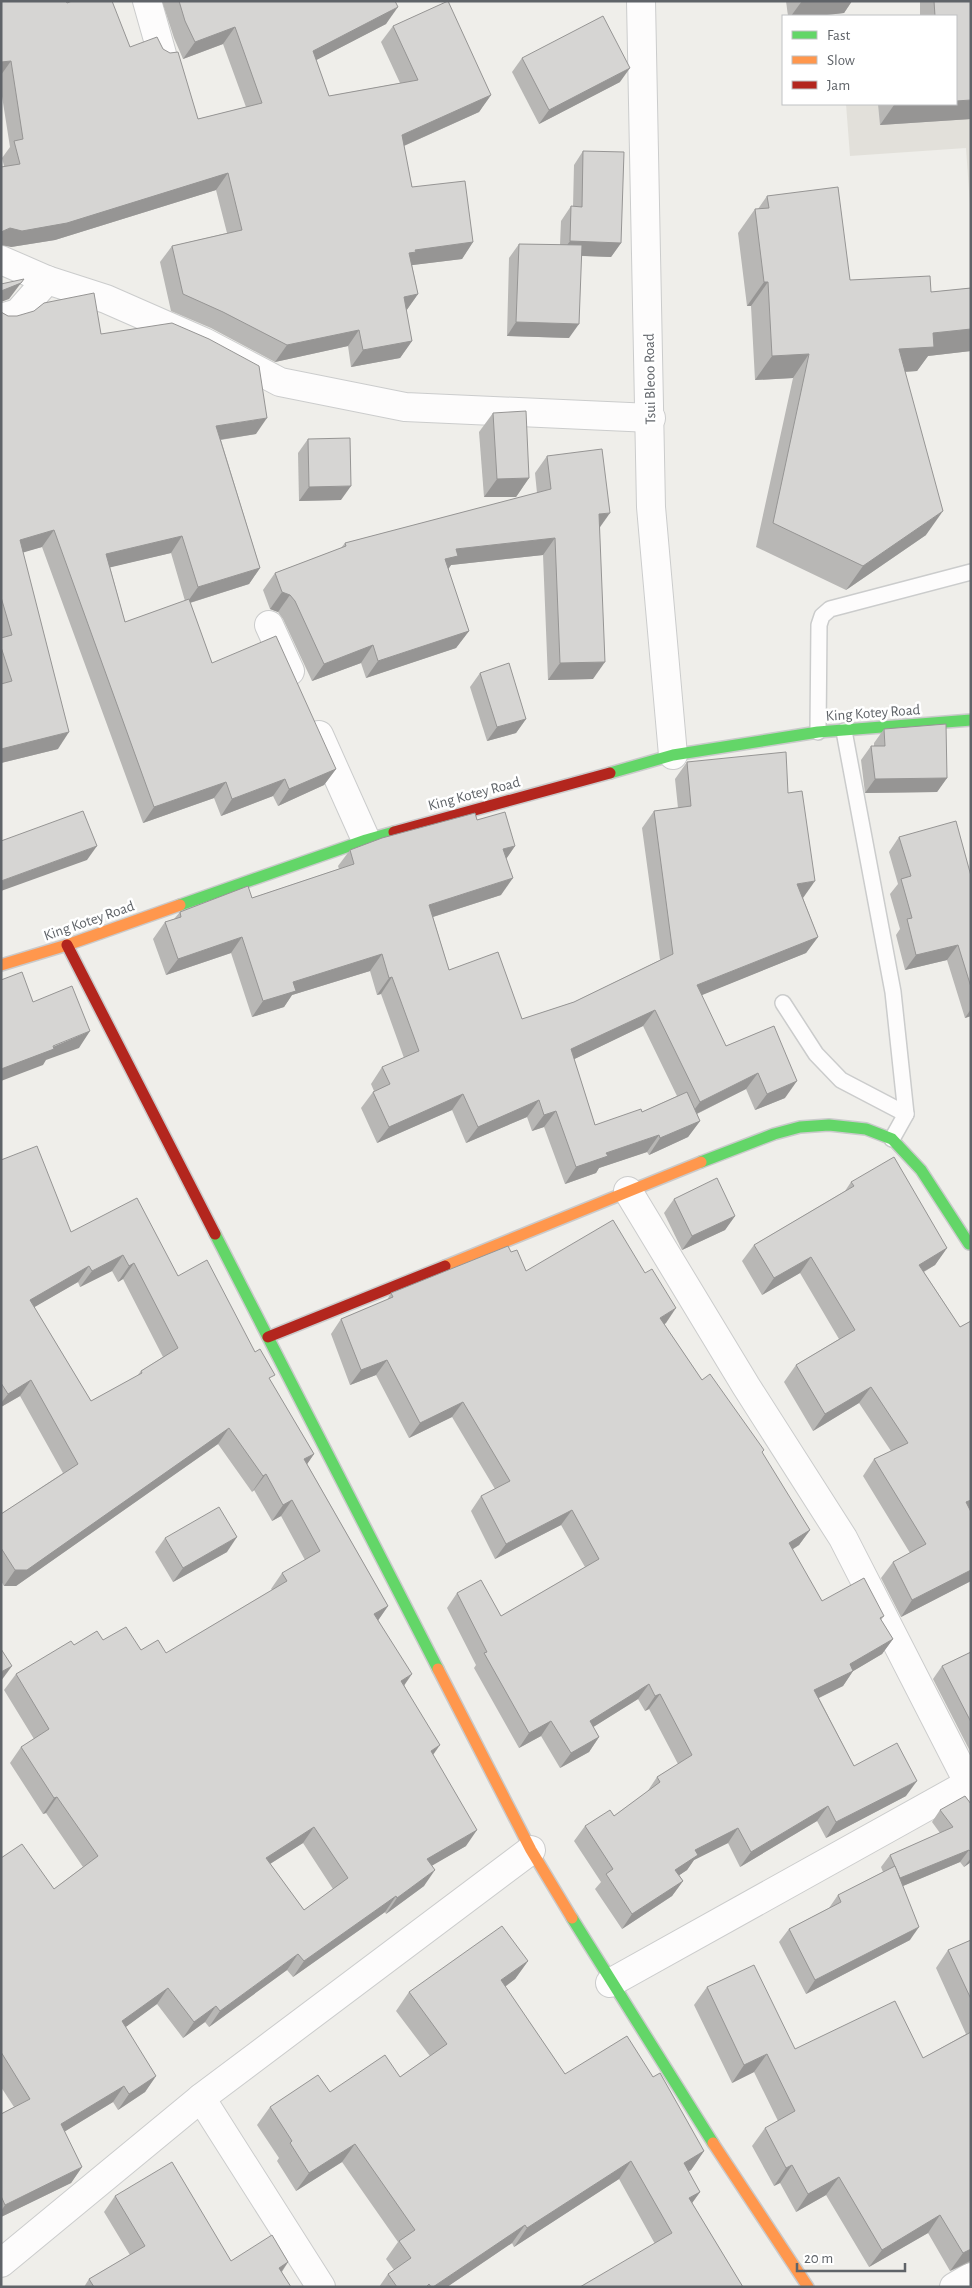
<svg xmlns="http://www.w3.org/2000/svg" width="972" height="2288" font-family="'Alegreya Sans',sans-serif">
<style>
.education{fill:#e2e0da}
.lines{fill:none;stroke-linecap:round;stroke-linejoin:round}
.lane-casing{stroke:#cbcccc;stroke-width:18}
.street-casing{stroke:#cbcccc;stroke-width:30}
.fast-casing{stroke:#cacacb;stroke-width:14}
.slow-casing{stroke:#cacacb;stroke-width:14}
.jam-casing{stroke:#cacacb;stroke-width:14}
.lane{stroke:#fdfcfc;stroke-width:15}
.street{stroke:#fdfcfc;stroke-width:28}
.fast{stroke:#63d668;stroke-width:11}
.slow{stroke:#ff974d;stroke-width:11}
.jam{stroke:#b3261e;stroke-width:11}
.wall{fill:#b8b7b5;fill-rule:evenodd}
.shaded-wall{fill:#969594}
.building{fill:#d6d5d3;stroke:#969594;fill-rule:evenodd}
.labels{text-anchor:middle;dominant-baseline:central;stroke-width:5;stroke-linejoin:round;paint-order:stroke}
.street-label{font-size:15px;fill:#5f6368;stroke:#fff}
</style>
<rect width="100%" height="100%" fill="#efeeea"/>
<!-- education -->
<polygon class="education" points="971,40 971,218 966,148 850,156 846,104 956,104"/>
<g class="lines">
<defs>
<g id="lane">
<polyline points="844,731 893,992 906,1114 892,1139"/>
<polyline points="818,732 819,625 822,616 830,609 971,572"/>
<polyline points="783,1003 816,1054 841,1080 906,1114"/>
</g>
<g id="street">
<polyline points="147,1 162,54"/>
<polyline points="641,1 651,507 673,755"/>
<polyline points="1,260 47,280 106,299 204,342 280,382 405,407 651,418"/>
<polyline points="1,318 18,313 47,280"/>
<polyline points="269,625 290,671"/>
<polyline points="319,735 366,840"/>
<polyline points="628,1191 746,1386 843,1538 971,1788"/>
<polyline points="610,1983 971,1782"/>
<polyline points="1,2263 201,2098"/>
<polyline points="321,2287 201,2098 531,1850"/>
<polyline points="954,2287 971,2277"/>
</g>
<g id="fast">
<polyline points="610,773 673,755 818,732 971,720"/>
<polyline points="180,905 366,840 394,832"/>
<polyline points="701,1162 774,1134 800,1127 829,1125 866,1129 892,1139 921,1170 969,1244"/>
<polyline points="215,1234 438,1669"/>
<polyline points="572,1918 713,2143"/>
</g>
<g id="slow">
<polyline points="1,965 67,945 180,905"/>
<polyline points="445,1266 701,1162"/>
<polyline points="438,1669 531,1850 572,1918"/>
<polyline points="713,2143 808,2287"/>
</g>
<g id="jam">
<polyline points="394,832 610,773"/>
<polyline points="67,945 215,1234"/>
<polyline points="268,1337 445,1266"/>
</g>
</defs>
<!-- lane casing -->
<use href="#lane" class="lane-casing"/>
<!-- street casing -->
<use href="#street" class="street-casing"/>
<!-- fast casing -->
<use href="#fast" class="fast-casing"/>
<!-- slow casing -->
<use href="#slow" class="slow-casing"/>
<!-- jam casing -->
<use href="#jam" class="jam-casing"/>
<!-- lane -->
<use href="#lane" class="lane"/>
<!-- street -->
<use href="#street" class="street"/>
<!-- fast -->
<use href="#fast" class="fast"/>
<!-- slow -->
<use href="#slow" class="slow"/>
<!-- jam -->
<use href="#jam" class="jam"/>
</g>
<!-- wall -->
<g class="wall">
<polygon points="1,1 67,3 130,47 198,119 246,107 223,44 183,59 174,38 162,1 395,1 386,24 316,60 329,96 400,83 381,42 393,26 491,95 479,112 404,146 412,187 473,242 462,259 412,265 418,294 406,311 412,341 400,358 351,367 348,346 275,362 211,328 171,311 160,262 172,246 227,233 216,190 55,240 11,247 4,166 2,158 10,147 1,90"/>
<polygon points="786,1 852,1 844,13 818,16 788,16"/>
<polygon points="920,1 971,1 971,119 880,125 878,104 956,104 956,16 920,16"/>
<polygon points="522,58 620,82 539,124 512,72"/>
<polygon points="583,151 621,243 611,257 582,256 569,338 507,336 509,258 519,244 560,245 561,221 571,206 573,207 574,165"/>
<polygon points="767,196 850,280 931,292 971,288 971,351 928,356 917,371 905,372 926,535 846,590 756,547 793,378 755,380 751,306 747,306 738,233 755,209 758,209"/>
<path d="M1,312L8,316L101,334L256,434L221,440L260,568L249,584L190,603L212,663L336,769L324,785L278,806L273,796L221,816L214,798L143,823L42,547L23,552L58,749L1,763ZM171,553L185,601L125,622L110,567Z"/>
<polygon points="493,413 529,478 516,497 484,497 479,432"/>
<polygon points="308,439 341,500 299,501 298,453"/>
<polygon points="547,456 600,527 593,679 548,680 543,555 451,565 448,570 469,631 456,648 366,678 361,663 312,681 283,619 278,612 270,609 263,590 275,573 341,548 345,543 537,493 535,473"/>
<polygon points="480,673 526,719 516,733 487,741 470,687"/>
<polygon points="884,729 947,778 937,792 865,793 861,760 871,746 874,746 874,743"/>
<path d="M687,762L788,793L803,898L818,937L806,953L701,995L726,1046L774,1026L785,1098L755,1110L746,1089L697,1114L700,1121L688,1137L649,1155L647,1152L599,1168L596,1173L565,1184L544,1127L532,1131L527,1117L466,1143L452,1110L377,1143L361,1108L373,1092L374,1091L371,1084L382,1067L404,1058L381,994L377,995L370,971L292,995L284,1007L252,1017L231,953L166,975L153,939L165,922L174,919L180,912L252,898L339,869L338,866L350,850L477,820L515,846L506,859L501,895L433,917L449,970L522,1019L574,1002L660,960L642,828L654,811L678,808L675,779ZM643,1026L677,1096L642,1112L595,1125L574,1059Z"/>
<polygon points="899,837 971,876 971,1016 965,1018 947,960 905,970 896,935 900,929 890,894 898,884 889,852"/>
<path d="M1,1160L71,1232L178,1276L255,1352L270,1381L314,1454L307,1464L388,1606L378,1620L433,1755L466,1846L432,1865L424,1886L386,1914L385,1912L293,1977L287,1970L209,2027L205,2022L183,2038L157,2004L125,2027L156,2076L145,2092L118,2110L113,2102L64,2132L82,2167L71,2183L1,2217V2114L14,2107L1,2087V1858L54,1889L83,1867L46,1813L43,1814L10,1763L21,1747L34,1739L4,1690L16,1674L74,1645L103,1640L141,1650L166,1653L272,1590L271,1589L282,1573L305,1560L281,1516L272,1521L254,1490L252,1492L218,1444L16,1586H4L1,1581V1514L63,1473L20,1396L1,1407ZM112,1271L118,1282L123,1279L163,1357L141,1371L137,1376L91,1401L34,1307L78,1282L80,1287ZM303,1843L333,1889L304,1910L270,1864Z"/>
<polygon points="851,1182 947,1248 935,1265 924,1272 960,1327 971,1321 971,1581 901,1617 881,1578 893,1562 910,1553 863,1476 874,1459 891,1451 859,1403 813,1431 784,1382 796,1365 839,1339 800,1273 762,1295 742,1261 754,1245 845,1191"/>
<polygon points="674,1199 735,1216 725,1230 682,1250 664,1213"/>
<polygon points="511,1252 526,1271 666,1323 664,1324 702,1380 762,1453 810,1530 799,1545 792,1550 822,1601 884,1616 881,1620 893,1639 882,1654 853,1671 843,1686 819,1698 854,1766 906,1796 826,1838 817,1821 740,1867 728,1843 694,1860 687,1870 679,1875 683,1881 672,1896 622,1929 595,1889 601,1882 574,1841 585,1826 614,1816 647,1792 657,1777 678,1764 649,1709 645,1711 638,1699 593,1727 599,1737 589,1752 560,1768 541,1736 519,1748 474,1668 476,1665 447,1608 457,1593 501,1616 585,1567 561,1525 495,1559 471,1511 481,1496 495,1489 452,1417 409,1438 376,1375 350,1385 331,1334 341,1319 387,1300 391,1293"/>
<polygon points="165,1538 227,1552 173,1582 155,1552"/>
<polygon points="971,1652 971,1753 933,1679 942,1666"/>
<polygon points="971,1804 971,1862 964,1867 960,1862 903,1886 910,1940 806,1994 779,1942 789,1929 829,1908 838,1895 883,1872 881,1867 890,1855 940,1833 932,1822 940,1810"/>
<polygon points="971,1940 971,2262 950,2271 928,2233 869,2267 826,2195 796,2212 780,2183 774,2186 752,2146 765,2128 778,2121 754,2072 732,2083 694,2005 707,1987 795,2049 923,2058 966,2034 936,1968 948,1950"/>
<polygon points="528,1961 515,1979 505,1987 565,2074 653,2077 704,2151 691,2170 688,2171 700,2192 692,2203 743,2287 655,2244 619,2179 514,2247 512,2243 447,2287 379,2287 388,2274 394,2270 386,2259 398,2242 342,2162 296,2191 277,2161 279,2158 257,2125 270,2107 330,2092 400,2077 430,2056 396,2011 409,1992"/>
<polygon points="115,2196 231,2261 288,2262 282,2272 291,2287 84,2287 89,2279 130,2255 104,2212"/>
</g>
<!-- shaded-wall -->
<g class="shaded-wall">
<polygon points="802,1 852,1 844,13 818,16 791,16"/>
<polygon points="398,7 386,24 301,68 313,51"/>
<polygon points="235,27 223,44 183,59 195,42"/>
<polygon points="11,61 1,75 1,62"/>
<polygon points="630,68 620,82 539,124 549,110"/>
<polygon points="491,95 479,112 390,152 402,135"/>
<polygon points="971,100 971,119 880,125 894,105 956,104 956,101"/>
<polygon points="228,173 216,190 55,240 11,247 1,245 1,233 3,231 10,228"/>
<polygon points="570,241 621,243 611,257 560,255"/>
<polygon points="473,242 462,259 405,266 409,253 415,250"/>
<polygon points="24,279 9,299 1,302 1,291"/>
<polygon points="764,282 768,282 751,306 747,306"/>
<polygon points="418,294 406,311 404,297"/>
<polygon points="516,322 579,324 569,338 507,336"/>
<polygon points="971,329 971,351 928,356 917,371 882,373 899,349 933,333"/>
<polygon points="359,330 348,346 275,362 287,345"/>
<polygon points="412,341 400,358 351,367 363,350"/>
<polygon points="809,354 793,378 755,380 772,356"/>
<polygon points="267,418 256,434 205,442 216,426"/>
<polygon points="529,478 516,497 484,497 497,479"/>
<polygon points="351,486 341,500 299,501 309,487"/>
<polygon points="943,511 926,535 846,590 863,566"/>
<polygon points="610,513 598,530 599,514"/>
<polygon points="54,530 42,547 8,557 20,540"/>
<polygon points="182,536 171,553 95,571 106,554"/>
<polygon points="555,538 543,555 451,565 445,573 445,559 456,549"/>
<polygon points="260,568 249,584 186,604 198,587"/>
<polygon points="282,592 290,595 278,612 270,609"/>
<polygon points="469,631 456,648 366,678 378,661"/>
<polygon points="373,645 361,663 312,681 324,664"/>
<polygon points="605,662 593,679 548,680 560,663"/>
<polygon points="526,719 516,733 487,741 497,727"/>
<polygon points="69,732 58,749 1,763 1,749"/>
<polygon points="336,769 324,785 278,806 289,789"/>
<polygon points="947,778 937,792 865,793 875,779"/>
<polygon points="285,779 273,796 221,816 232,799"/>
<polygon points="226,782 214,798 143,823 154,807"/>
<polygon points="97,846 87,860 1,891 1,881"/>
<polygon points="515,846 504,862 503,849"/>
<polygon points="513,878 501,895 417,922 429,905"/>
<polygon points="815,881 803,898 785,900 797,884"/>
<polygon points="242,937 231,953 166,975 178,959"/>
<polygon points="818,937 806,953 685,1002 697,985"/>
<polygon points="958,945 947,960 905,970 916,955"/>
<polygon points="382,954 370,971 292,995 284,1007 252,1017 263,1001 293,982"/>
<polygon points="392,977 381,994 377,995 389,978"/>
<polygon points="971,1009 971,1016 965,1018"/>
<polygon points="655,1010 643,1026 560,1066 571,1049"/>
<polygon points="90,1031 79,1048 46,1060 43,1065 1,1081 1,1069"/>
<polygon points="758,1073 746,1089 688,1118 700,1102"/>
<polygon points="797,1081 785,1098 755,1110 767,1094"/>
<polygon points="463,1094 452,1110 377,1143 389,1127"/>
<polygon points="539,1100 527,1117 466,1143 478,1127"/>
<polygon points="556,1111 544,1127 532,1131 544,1115"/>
<polygon points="700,1121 688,1137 649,1155 660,1138"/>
<polygon points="659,1135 647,1152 599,1168 596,1173 565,1184 576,1167 606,1153"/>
<polygon points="735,1216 725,1230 682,1250 692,1236"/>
<polygon points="947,1248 935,1265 907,1281 919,1265"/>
<polygon points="123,1255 112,1271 80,1287 92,1271"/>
<polygon points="811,1257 800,1273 762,1295 774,1278"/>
<polygon points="134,1263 123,1279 118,1282 129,1266"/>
<polygon points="89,1266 78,1282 19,1316 30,1300"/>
<polygon points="676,1308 666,1323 650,1333 660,1318"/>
<polygon points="387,1360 376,1375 350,1385 361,1370"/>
<polygon points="31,1380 20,1396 1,1407 1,1403 8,1394"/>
<polygon points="871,1387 859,1403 813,1431 825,1414"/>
<polygon points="463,1402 452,1417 409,1438 420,1423"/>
<polygon points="229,1428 218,1444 16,1586 4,1586 15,1570"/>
<polygon points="314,1454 303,1470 304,1459"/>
<polygon points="266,1474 254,1490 252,1492 263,1476"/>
<polygon points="292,1500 281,1516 272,1521 283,1505"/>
<polygon points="971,1500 971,1510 954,1519 966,1502"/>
<polygon points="572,1510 561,1525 495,1559 506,1544"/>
<polygon points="810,1530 799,1545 778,1558 789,1543"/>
<polygon points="237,1537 227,1552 173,1582 183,1568"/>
<polygon points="971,1570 971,1581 901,1617 912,1600"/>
<polygon points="388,1606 377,1622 374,1614"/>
<polygon points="893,1639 882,1654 850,1673 853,1671 843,1686 804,1705 814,1690 850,1664"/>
<polygon points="12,1666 1,1681 1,1672"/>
<polygon points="412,1674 401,1690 401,1681"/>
<polygon points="649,1684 638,1699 579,1736 590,1721"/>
<polygon points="660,1694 649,1709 645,1711 655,1696"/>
<polygon points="551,1721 541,1736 519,1748 529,1733"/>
<polygon points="599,1737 589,1752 560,1768 571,1753"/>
<polygon points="440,1745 428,1762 431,1751"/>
<polygon points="917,1781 906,1796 826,1838 836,1822"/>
<polygon points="57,1797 46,1813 43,1814 54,1798"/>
<polygon points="828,1806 817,1821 740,1867 751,1852"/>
<polygon points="314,1827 303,1843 254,1874 266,1858"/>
<polygon points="738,1828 728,1843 694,1860 687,1870 665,1885 675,1870 695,1850"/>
<polygon points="477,1830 466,1846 416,1875 427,1859"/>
<polygon points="969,1850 960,1862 891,1891 900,1878"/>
<polygon points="971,1858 971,1862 964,1867"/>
<polygon points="435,1870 424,1886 386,1914 397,1898"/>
<polygon points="683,1881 672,1896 622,1929 632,1914"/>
<polygon points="396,1896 385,1912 293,1977 304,1961"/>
<polygon points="919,1927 910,1940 806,1994 815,1980"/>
<polygon points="298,1954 287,1970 209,2027 220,2011"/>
<polygon points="528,1961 515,1979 488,1999 501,1980"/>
<polygon points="168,1988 157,2004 111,2038 122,2021"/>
<polygon points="216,2006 205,2022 183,2038 194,2022"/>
<polygon points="767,2054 754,2072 732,2083 744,2065"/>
<polygon points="156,2076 145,2092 118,2110 129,2094"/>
<polygon points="124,2086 113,2102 49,2141 61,2124"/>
<polygon points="355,2144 342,2162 296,2191 309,2173"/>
<polygon points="704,2151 691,2170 671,2181 684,2163"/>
<polygon points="631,2161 619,2179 514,2247 527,2228"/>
<polygon points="792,2165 780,2183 774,2186 786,2168"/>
<polygon points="82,2167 71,2183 1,2217 1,2211 5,2205"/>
<polygon points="839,2177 826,2195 796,2212 808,2194"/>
<polygon points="700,2192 687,2210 689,2198"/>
<polygon points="940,2215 928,2233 869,2267 882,2250"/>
<polygon points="525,2225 512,2243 447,2287 433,2287"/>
<polygon points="971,2249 970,2261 950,2271 963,2253"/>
<polygon points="288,2262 277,2278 279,2268"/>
</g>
<!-- building -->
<g class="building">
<polygon points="1,1 66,1 67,3 72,1 112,1 130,47 157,37 163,49 170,53 178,52 198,119 262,103 235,27 195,42 185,21 179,1 395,1 398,7 313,51 329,96 418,80 393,26 448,1 491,95 402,135 412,187 465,181 473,242 415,250 416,252 409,253 418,294 404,297 412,341 363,350 359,330 287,345 223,312 183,294 172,246 242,230 228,173 67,223 22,231 10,228 3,231 1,233 1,167 20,164 14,141 23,139 11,61 1,62"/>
<polygon points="934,1 971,1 971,100 956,101 956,16 935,16"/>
<polygon points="603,16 630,68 549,110 522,58"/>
<polygon points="583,151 624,152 621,243 570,241 571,206 582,207"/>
<polygon points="838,187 850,280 930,276 931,292 971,288 971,329 933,333 934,347 899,349 943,511 863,566 773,523 809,354 772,356 768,282 764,282 755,209 769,208 767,196"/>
<polygon points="519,244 582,245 579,324 516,322"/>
<polygon points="24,279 21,283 1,291 1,284"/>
<polygon points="94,293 101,334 172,323 209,339 259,366 267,418 216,426 260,568 198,587 182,536 106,554 125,622 189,599 212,663 276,636 336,769 289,789 285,779 232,799 226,782 154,807 54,530 20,540 69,732 1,749 1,684 12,681 1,647 1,638 12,635 1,597 1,312 8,316 17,316 34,311 44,303"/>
<polygon points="526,411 529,478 497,479 493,413"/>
<polygon points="350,438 351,486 309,487 308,439"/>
<polygon points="602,449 610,513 599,514 605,662 560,663 555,538 456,549 458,556 445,559 469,631 378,661 373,645 324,664 295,601 290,595 282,592 275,573 346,546 345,543 551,489 547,456"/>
<polygon points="509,663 526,719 497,727 480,673"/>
<polygon points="946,724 947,778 875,779 871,746 885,746 884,729"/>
<polygon points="786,752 788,793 802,791 815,881 797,884 818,937 697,985 726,1046 774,1026 797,1081 767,1094 758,1073 700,1102 655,1010 571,1049 595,1125 641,1109 642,1112 687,1092 700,1121 660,1138 659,1135 606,1153 608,1156 576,1167 556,1111 544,1115 539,1100 478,1127 463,1094 389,1127 373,1092 390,1084 382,1067 419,1051 392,977 389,978 382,954 293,982 296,991 263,1001 242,937 178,959 165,922 181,917 180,912 248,886 252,898 354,864 350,850 382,838 475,813 477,820 505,812 515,846 503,849 513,878 429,905 449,970 498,952 522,1019 574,1002 673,954 654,811 691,806 687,762"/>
<polygon points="83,811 97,846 1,881 1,841"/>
<polygon points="956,821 971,876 971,987 958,945 916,955 907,919 912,918 901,879 911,876 899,837"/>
<polygon points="22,972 33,1002 72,986 90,1031 53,1046 54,1049 1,1069 1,980"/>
<path d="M37,1146L71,1232L137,1198L178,1276L207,1260L255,1352L260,1349L275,1375L269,1378L314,1454L304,1459L388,1606L374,1614L412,1674L401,1681L440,1745L431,1751L477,1830L427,1859L435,1870L397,1898L396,1896L304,1961L298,1954L220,2011L216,2006L194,2022L168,1988L122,2021L156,2076L129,2094L124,2086L61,2124L82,2167L5,2205L1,2196V2114L30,2099L1,2052V1858L22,1844L54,1889L98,1856L57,1797L54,1798L21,1747L49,1729L16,1674L71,1641L74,1645L97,1631L103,1640L126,1627L141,1650L158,1640L166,1653L287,1581L282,1573L320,1551L292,1500L283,1505L266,1474L263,1476L229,1428L27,1570H15L1,1548V1514L78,1464L31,1380L8,1394L1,1383V1160ZM123,1255L129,1266L134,1263L178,1348L141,1371L142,1373L91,1401L30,1300L89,1266L92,1271ZM314,1827L348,1878L304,1910L266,1858Z"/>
<polygon points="894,1157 947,1248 919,1265 960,1327 971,1321 971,1500 966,1502 971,1512 971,1570 912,1600 893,1562 926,1544 874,1459 908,1443 871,1387 825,1414 796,1365 855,1330 811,1257 774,1278 754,1245 854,1186 851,1182"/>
<polygon points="717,1178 735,1216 692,1236 674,1199"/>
<polygon points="613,1220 645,1273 652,1269 676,1308 660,1318 702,1380 710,1374 764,1450 762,1452 810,1530 789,1543 822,1601 864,1578 884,1616 880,1618 893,1639 850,1664 853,1671 814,1690 854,1766 897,1743 917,1781 836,1822 828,1806 751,1852 738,1828 695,1850 698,1855 675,1870 683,1881 632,1914 606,1874 613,1869 585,1826 610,1810 614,1816 660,1782 657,1777 692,1755 660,1694 655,1696 649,1684 590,1721 599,1737 571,1753 551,1721 529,1733 484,1653 487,1652 457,1593 481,1580 501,1616 599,1559 572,1510 506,1544 481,1496 510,1481 463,1402 420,1423 387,1360 361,1370 341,1319 393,1297 391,1293 508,1246 511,1252 517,1250 526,1271"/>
<polygon points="219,1507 237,1537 183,1568 165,1538"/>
<polygon points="1,1649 12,1666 1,1672"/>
<polygon points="971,1652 971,1722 942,1666"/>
<polygon points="965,1796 971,1804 971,1852 969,1850 900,1878 890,1855 953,1827 940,1810"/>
<polygon points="895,1866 919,1927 815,1980 789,1929 841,1902 838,1895"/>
<polygon points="502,1926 528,1961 501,1980 565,2074 627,2036 653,2077 660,2073 704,2151 684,2163 700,2192 689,2198 743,2287 580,2287 672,2233 631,2161 527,2228 525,2225 433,2287 431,2287 429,2284 426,2287 397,2287 388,2274 411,2258 399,2241 415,2230 355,2144 309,2173 290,2143 292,2141 270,2107 318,2075 330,2092 385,2055 400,2077 447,2044 409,1992"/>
<polygon points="971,1940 971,1999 948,1950"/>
<polygon points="754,1965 795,2049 895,2001 923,2058 971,2032 971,2249 963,2253 940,2215 882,2250 839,2177 808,2194 792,2165 786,2168 765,2128 795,2111 767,2054 744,2065 707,1987"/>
<polygon points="172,2162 231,2261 272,2235 288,2262 279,2268 291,2287 94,2287 89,2279 145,2246 115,2196"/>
</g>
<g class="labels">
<!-- street labels -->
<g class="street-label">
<text transform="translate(650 379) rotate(-91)">Tsui Bleoo Road</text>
<text transform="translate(873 713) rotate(-4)">King Kotey Road</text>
<text transform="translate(474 794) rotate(-15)">King Kotey Road</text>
<text transform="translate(89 921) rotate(-19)">King Kotey Road</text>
</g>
</g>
<!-- border -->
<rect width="972" height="2288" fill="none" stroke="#5f6368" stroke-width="5"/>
<!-- legend -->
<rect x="782" y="15" width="175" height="90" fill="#ffffff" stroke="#bfc1c3"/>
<rect x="792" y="31" width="25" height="8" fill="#63d668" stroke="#bfc1c3"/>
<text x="827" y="40" font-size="15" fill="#5f6368">Fast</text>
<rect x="792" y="56" width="25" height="8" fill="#ff974d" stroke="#bfc1c3"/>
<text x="827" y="65" font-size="15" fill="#5f6368">Slow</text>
<rect x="792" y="81" width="25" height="8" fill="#b3261e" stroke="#bfc1c3"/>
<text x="827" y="90" font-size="15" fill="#5f6368">Jam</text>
<!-- scale -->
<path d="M797 2263v8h108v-8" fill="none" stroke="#5f6368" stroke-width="2.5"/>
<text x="804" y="2263" font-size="15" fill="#5f6368" stroke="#ffffff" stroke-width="4" paint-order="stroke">20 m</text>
</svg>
